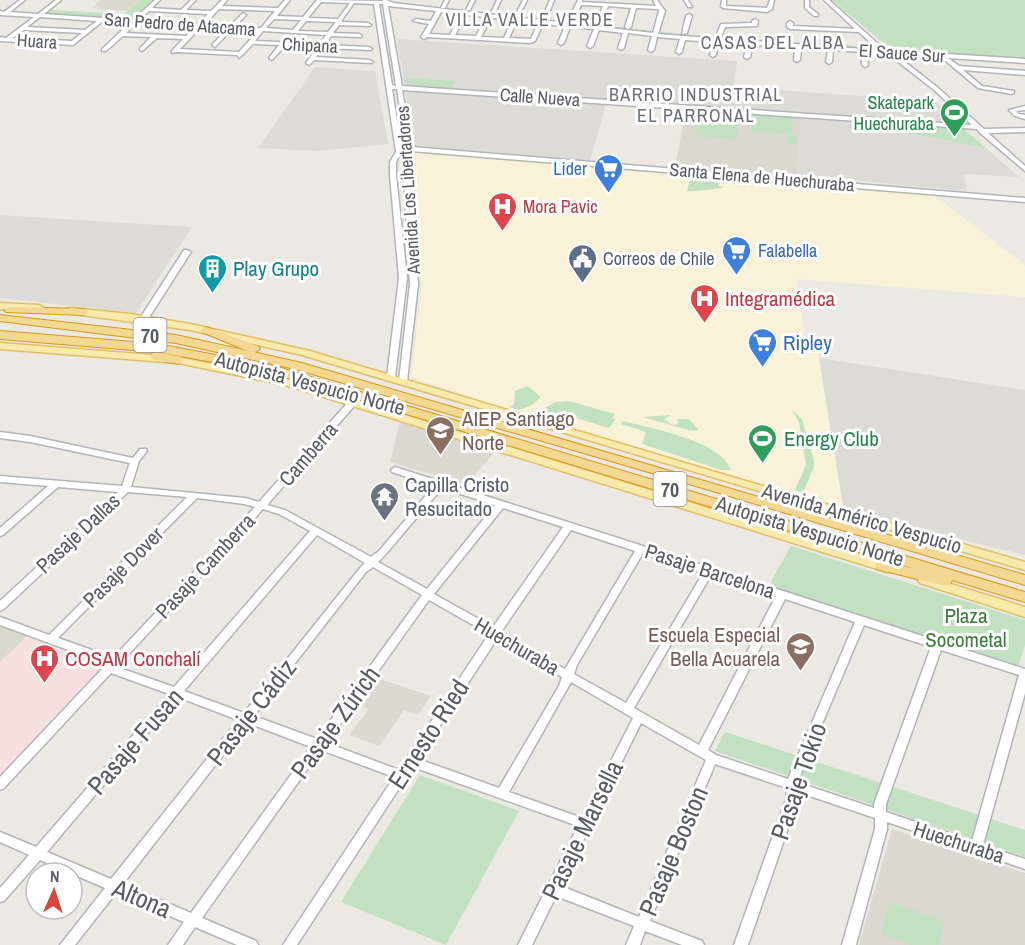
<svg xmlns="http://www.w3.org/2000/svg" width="1025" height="945" font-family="'Archivo Narrow',sans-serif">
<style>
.commercial{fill:#faf2d8}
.industrial{fill:#dddbd6}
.education{fill:#dbd8d0}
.medical{fill:#f8e0de}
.green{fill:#c1e1c0}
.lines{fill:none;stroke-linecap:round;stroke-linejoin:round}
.minor-casing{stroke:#b2b4b8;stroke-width:3}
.major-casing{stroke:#e3bd63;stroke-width:3}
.highway-casing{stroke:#d89815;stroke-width:2}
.minor{fill:#fff;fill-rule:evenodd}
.major{fill:#f7eaac;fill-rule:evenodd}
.highway{fill:#f2d892;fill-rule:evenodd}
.labels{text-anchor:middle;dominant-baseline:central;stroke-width:6;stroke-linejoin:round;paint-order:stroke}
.far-neighbourhood-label{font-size:18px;letter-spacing:1.5px;fill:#6b6f73;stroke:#fff}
.far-street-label{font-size:18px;fill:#5a5d61;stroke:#fff}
.far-leisure-label{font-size:18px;fill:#27864d;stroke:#fff;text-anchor:end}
.far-shop-label{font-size:18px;fill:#366cbe;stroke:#fff;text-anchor:end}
.far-health-label{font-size:18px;fill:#be3a42;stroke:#fff;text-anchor:start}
.far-service-label{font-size:18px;fill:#4e5e75;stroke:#fff;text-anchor:start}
.shield{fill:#fff;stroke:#8c8e90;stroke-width:1.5}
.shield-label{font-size:20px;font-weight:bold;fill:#5a5d61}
.culture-label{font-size:21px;fill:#0d838f;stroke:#fff;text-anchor:start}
.health-label{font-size:21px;fill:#be3a42;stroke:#fff;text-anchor:start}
.shop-label{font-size:21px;fill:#366cbe;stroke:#fff;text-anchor:start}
.street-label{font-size:21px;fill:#5a5d61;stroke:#fff}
.education-label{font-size:21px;fill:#785e54;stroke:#fff;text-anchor:start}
.leisure-label{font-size:21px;fill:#27864d;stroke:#fff;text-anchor:start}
.worship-label{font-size:21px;fill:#5b616d;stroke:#fff;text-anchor:start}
.park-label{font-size:21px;fill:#3c7e3e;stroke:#fff}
.near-street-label{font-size:26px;fill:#5a5d61;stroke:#fff}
</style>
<rect width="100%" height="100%" fill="#ece9e2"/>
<!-- commercial -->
<polygon class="commercial" points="417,153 931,193 1025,265 1025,297 797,279 805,344 817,346 844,511 529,416 411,377 422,283 409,157"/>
<!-- industrial -->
<g class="industrial">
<polygon points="397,39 737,61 734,87 933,101 961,123 856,116 856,123 986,148 1019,177 964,174 967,191 797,175 801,117 606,104 590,161 414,146"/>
<polygon points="315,67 375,71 388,144 318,151 258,148"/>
<polygon points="0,215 30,217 192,227 136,313 0,298"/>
<polygon points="819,358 1025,390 1025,555 844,511"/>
</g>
<!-- education -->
<g class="education">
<polygon points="101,0 139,0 127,11 91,8"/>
<polygon points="686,109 801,117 797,175 675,167"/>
<polygon points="400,421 495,451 467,485 390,462"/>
<polygon points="0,625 28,635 0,662"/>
<polygon points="374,677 431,696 418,715 404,710 379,746 349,735 369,709 355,704"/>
<polygon points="892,829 1025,873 1025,945 859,945"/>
</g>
<!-- medical -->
<polygon class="medical" points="28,635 102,661 103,667 0,778 0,662"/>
<!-- green -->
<g class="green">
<polygon points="140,0 153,0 132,19 45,14 51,10 124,14"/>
<polygon points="832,0 1025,0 1025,59 892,50"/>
<polygon points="402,4 691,35 872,47 876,52 694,39"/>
<polygon points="405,78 456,81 452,88 407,85"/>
<polygon points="700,111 740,114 736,139 695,136"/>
<polygon points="752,114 792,117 792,135 797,136 797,144 787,143 788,134 751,131"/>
<polygon points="855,121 964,129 986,148 855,123"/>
<path d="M691,176L745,180L732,184L720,182L718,186L724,187C718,189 693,192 687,191Z"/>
<polygon points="527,386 539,395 540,398 532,405 519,410 509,407 514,404 515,391"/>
<polygon points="569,401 615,414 612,418 616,419 609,428 566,415 533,414 556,402"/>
<polygon points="792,410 802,419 814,461 814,467 803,493 795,490 806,465 799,422"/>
<polygon points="671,415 664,419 673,425 678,424 677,419 689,419 699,430 692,431 643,417"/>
<path d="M623,421C652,429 720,440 731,470H721L642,444L646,432L621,424Z"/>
<polygon points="791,546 1025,620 1025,645 1017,670 768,587"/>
<polygon points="725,732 1025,830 1025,857 715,751"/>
<polygon points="420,775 519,811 446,945 341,902"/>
<polygon points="890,902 944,921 939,945 911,945 881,933"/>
</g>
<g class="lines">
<defs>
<g id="minor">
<path d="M20,0H25L10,12L38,14L56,0H61L44,14L133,20L155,0H160L152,8L181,10L191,0H196L186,10L211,11L222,0H227L222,6L278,8L285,0H290L277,16L303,17L317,0L383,1V0H387L393,3L653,33L659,11L658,9L636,8L631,27L628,29L625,27L631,8L608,6L602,24L599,26L596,24L603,6L581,5L573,22L568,21L578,0H582V2L656,6L653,0H657L665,11L658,34L748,41L751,38L753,39V41L878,50L859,32L790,29L787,27V23L790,21L793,23V26L855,29L824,0H829L885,50L1025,59V63L948,58L959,66L1025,71V75L963,70L982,86L1014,91V93L1012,94L978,88L941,57L895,54L937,87L984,129L1025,128V132L988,133L1025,166V171L979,132L977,129L402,90L412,147L1025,198V202L411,151L409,159L418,284L407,381L403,383L399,381L410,284L403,159L405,150H402L396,162V175L407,278L395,377L391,379L387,377L399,278L390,175V162L396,152L374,4L354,3L342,20V22L368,23L371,25L370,26L339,25L333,33L359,34L362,36L361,37L331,36L325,45L369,47L372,49L371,50L323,48L316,57L370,60L373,62L372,63L314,60L309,65L306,63L317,48L285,46L272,60L269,58L279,45L253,44L239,58L237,55L177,52L172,53V51L183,39L157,38L142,51L140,50V48L151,37L123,36L106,51H102V49L130,23L103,21L73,45L0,41V37L6,38L34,17L0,15V11L4,12ZM321,2L350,3L338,19L308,18ZM379,4H383L396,86L392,85ZM388,6L436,11L431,21L416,19L413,21L429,24L421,37L424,39L427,37L530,43L535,41L543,24L565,26L558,43L561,45L564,43L570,27L594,29L587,46L590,48L593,46L599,30L623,33L618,48L621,50L624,48L628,33L652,36L648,50L651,52L654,50L657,37L680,39L676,52L679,54L682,52L685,40L713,42L710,55L713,57L716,55L718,42L747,44L744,57L747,59L750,57L753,45L795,47L794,60L797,62L800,60L801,48L828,50L826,62L829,64L832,62L833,50L861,52L862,65L865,67L868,65L867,52L885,55L888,54L933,89L972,125L402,86ZM219,9L275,11L261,28L235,27L246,15L243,13L230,26L204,25ZM149,11L208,14L198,24L139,20ZM441,12L461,14L450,35L429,34ZM466,15L486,17L476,36L455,35ZM40,17L97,21L85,30L27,27ZM491,18L512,20L504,38L481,37ZM274,19L301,20L293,30L266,28ZM306,21L336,22L328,32L298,31ZM517,21L538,23L531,39L509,38ZM136,23L196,27L186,36L126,33ZM201,27L227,29L212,45L215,47L232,29L258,31L239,52L180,49ZM24,30L82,33L72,41L12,38ZM263,31L326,35L320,44L255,41ZM392,89H397L406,147L401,146Z"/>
<polygon points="445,0 449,0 445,8 441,8"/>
<polygon points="471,0 475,0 470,10 466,10"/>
<polygon points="497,0 501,0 495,13 491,13"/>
<polygon points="523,0 527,0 519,16 515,16"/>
<polygon points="550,0 554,0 547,18 542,19"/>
<polygon points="684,0 688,0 692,7 688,7"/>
<polygon points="722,0 726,0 726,6 767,8 770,0 774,0 772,9 767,12 723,8 721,6"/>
<polygon points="805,0 809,0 809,7 818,14 818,16 814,16 805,8"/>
<polygon points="689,14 692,16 687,33 682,34 686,16"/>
<polygon points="755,19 758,21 757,26 725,27 721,37 716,36 721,24 752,23 752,21"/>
<polygon points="1025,106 1025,110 1016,111 1019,114 1025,115 1025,119 1015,116 1009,110"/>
<polygon points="184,250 187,250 191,252 146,322 140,322 139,320"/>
<path d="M353,399L357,402L356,404L267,505L285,510L371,557L379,551L434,486L392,472L391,470L395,467L712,568L1025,669V693L983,845L1025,859V869L887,822V829L856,945H842L875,829V818L798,792V799L748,945H734L786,799L787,788L715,764L650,921L702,941L704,945H682L645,931L640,945H626L634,926L556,896L532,945H518L578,826L413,767L297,945H283L394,777L321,750L202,918L256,941L258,945H237L195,927L183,945H168L184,922L116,893L75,945H60L105,888L40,860L4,901L0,902V888L29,855L0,842V832L36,847L169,694L111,673L4,788L0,790V777L104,667L101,662L0,625V617L49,635L187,497L128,492L4,609L0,611V601L118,492L58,487L3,535L0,536V528L48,486L0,482V476L122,486L130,463L30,442L0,438V432L30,436L133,458L140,449H146L147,451L139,461L131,487L245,498L259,502L350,400ZM442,488L495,505L427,589L378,562L385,555ZM197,498L244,504L255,507L111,660L109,656L58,638ZM503,508L563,527L493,627L434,594ZM263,509L279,514L310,531L174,687L117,667ZM571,530L635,551L565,669L501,632ZM317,535L365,563L360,568L244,713L184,691ZM643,553L703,573L626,703L574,674L577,665ZM373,567L422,595L317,739L254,716L366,572ZM711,575L776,596L699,745L634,708ZM785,599L855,622L788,779L716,755L708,750ZM429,600L489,634L399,770L327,743ZM864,625L931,647L874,804V808L799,783L800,776ZM497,639L562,677L559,686L499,788L418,759ZM941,650L1019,675L972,841L886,812V804ZM571,682L633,718L582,818L509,792ZM178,697L238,720L111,879L47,852ZM248,723L311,747L191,913L123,884ZM641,723L706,760L639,917L561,886Z"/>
</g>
<g id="major">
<polygon points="0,303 39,305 44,308 39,311 0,309"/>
<polygon points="71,308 131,314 190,324 310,351 722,474 1025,562 1025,570 302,355 190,330 67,313 67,309"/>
<polygon points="0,343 178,357 291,380 897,566 899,569 897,572 887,572 285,385 178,363 0,349"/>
<polygon points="925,576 1025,607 1025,617 920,583 918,580 920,577"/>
</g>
<g id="highway">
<polygon points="10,307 83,309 89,312 83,315 6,312 4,310"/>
<polygon points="0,315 176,335 302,363 1025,575 1025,585 669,478 295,369 176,343 0,321"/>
<polygon points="206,327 258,346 260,349 254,353 250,352 202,332 200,330"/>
<polygon points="0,331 158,344 278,367 1025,592 1025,602 952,580 950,585 945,586 877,569 875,566 877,563 882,561 915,569 272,373 158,352 0,339"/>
<polygon points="156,352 182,357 184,360 178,364 152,359 150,356 152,353"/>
</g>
</defs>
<!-- minor casing -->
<use href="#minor" class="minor-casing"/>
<!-- major casing -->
<use href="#major" class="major-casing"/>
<!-- highway casing -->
<use href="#highway" class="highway-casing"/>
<!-- minor -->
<use href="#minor" class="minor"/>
<!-- major -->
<use href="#major" class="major"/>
<!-- highway -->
<use href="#highway" class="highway"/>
</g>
<!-- icons -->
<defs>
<symbol id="stadium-pin" viewBox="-11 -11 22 30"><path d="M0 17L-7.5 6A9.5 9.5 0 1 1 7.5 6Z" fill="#2e9e5b" stroke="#fff"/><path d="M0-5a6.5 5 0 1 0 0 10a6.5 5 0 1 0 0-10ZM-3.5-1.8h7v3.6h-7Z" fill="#fff"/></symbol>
<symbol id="supermarket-pin" viewBox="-11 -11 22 30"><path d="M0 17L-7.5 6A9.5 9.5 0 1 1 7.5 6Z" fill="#3f7fe0" stroke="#fff"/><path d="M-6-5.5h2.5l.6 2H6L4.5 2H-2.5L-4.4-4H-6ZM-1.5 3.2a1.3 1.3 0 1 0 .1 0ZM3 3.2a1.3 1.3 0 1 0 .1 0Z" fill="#fff"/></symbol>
<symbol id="hospital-pin" viewBox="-11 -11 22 30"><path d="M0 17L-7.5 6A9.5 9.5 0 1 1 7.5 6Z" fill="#e0444e" stroke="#fff"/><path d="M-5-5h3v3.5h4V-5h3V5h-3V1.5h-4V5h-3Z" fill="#fff"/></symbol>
<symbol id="civic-pin" viewBox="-11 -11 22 30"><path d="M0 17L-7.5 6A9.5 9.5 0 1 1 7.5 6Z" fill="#5c6f8a" stroke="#fff"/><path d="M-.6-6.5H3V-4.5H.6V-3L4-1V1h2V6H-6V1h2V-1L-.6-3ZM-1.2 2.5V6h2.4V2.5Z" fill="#fff"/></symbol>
<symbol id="building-pin" viewBox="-11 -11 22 30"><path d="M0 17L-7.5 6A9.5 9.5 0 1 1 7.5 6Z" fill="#0f9aa8" stroke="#fff"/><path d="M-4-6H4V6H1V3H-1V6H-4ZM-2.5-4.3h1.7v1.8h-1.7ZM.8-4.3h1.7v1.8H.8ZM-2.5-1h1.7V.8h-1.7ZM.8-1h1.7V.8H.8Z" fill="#fff"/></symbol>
<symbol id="university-pin" viewBox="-11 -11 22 30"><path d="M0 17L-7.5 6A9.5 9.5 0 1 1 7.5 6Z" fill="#8d6e63" stroke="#fff"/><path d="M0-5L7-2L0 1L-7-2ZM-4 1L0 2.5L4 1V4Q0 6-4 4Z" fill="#fff"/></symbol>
<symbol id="temple-pin" viewBox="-11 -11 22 30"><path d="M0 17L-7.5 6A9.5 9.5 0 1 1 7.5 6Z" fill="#6b7280" stroke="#fff"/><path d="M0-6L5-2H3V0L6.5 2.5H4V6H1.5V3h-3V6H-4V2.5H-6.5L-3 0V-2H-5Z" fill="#fff"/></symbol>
<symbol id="school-pin" viewBox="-11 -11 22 30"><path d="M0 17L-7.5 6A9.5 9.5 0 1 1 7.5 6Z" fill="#8d6e63" stroke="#fff"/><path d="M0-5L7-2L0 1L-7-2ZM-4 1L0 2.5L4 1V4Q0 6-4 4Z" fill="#fff"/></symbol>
</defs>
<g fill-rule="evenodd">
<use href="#stadium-pin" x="938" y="96" width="33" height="45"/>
<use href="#supermarket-pin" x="592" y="152" width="33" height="45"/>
<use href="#hospital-pin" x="486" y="190" width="33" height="45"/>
<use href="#supermarket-pin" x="720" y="234" width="33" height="45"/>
<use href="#civic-pin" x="566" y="242" width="33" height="45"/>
<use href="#building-pin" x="196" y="252" width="33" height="45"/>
<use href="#hospital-pin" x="688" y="282" width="33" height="45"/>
<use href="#supermarket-pin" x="746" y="326" width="33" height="45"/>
<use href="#university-pin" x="424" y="414" width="33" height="45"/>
<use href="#stadium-pin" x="746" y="422" width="33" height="45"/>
<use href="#temple-pin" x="368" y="480" width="33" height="45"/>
<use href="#school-pin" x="784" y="630" width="33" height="45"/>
<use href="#hospital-pin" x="28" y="642" width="33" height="45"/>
</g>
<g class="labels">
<!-- far-neighbourhood labels -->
<g class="far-neighbourhood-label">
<text x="530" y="19">VILLA VALLE VERDE</text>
<text x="773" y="42">CASAS DEL ALBA</text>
<text x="696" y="94">BARRIO INDUSTRIAL<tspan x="696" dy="21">EL PARRONAL</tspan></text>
</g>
<!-- far-street labels -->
<g class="far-street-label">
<text transform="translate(180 24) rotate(4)">San Pedro de Atacama</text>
<text transform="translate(37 41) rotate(4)">Huara</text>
<text transform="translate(310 45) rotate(3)">Chipana</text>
<text transform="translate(902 53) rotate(4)">El Sauce Sur</text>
<text transform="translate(540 97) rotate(4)">Calle Nueva</text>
<text transform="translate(762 177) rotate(5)">Santa Elena de Huechuraba</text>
<text transform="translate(408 190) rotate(-94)">Avenida Los Libertadores</text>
</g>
<!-- far-leisure labels -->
<g class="far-leisure-label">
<text x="934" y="102">Skatepark<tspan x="934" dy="21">Huechuraba</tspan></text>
</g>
<!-- far-shop labels -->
<g class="far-shop-label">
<text x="587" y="168">Lider</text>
<text x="758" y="250" text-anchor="start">Falabella</text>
</g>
<!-- far-health labels -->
<g class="far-health-label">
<text x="523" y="206">Mora Pavic</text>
</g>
<!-- far-service labels -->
<g class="far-service-label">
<text x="603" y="258">Correos de Chile</text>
</g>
<!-- shield labels -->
<g class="shield">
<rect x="133.5" y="318" width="33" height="34" rx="4.5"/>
<rect x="653.5" y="472" width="33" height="34" rx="4.5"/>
</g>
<g class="shield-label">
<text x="150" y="335">70</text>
<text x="670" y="489">70</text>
</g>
<!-- culture labels -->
<g class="culture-label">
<text x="233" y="268">Play Grupo</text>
</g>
<!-- health labels -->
<g class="health-label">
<text x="725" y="298">Integramédica</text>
<text x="65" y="658">COSAM Conchalí</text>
</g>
<!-- shop labels -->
<g class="shop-label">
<text x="783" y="342">Ripley</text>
</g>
<!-- street labels -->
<g class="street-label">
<text transform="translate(310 383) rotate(15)">Autopista Vespucio Norte</text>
<text transform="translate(308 454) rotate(-49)">Camberra</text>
<text transform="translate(862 518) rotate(16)">Avenida Américo Vespucio</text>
<text transform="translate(810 531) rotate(17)">Autopista Vespucio Norte</text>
<text transform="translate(78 533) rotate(-43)">Pasaje Dallas</text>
<text transform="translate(205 566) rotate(-47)">Pasaje Camberra</text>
<text transform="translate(123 567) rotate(-45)">Pasaje Dover</text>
<text transform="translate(710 571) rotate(18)">Pasaje Barcelona</text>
<text transform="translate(517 646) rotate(30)">Huechuraba</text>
<text transform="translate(959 842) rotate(18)">Huechuraba</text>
</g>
<!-- education labels -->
<g class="education-label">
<text x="462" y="418">AIEP Santiago<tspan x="462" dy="24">Norte</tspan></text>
<text x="780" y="634" text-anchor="end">Escuela Especial<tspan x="780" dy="24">Bella Acuarela</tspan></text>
</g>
<!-- leisure labels -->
<g class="leisure-label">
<text x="784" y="438">Energy Club</text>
</g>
<!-- worship labels -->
<g class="worship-label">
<text x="405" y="484">Capilla Cristo<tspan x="405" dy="24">Resucitado</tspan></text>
</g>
<!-- park labels -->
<g class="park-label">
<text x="966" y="615">Plaza<tspan x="966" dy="24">Socometal</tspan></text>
</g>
<!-- near-street labels -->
<g class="near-street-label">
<text transform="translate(251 712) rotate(-52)">Pasaje Cádiz</text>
<text transform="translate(335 722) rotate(-54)">Pasaje Zúrich</text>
<text transform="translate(428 734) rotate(-57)">Ernesto Ried</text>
<text transform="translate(135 741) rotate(-49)">Pasaje Fusan</text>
<text transform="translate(798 781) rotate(-71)">Pasaje Tokio</text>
<text transform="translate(582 830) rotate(-64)">Pasaje Marsella</text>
<text transform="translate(673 851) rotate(-67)">Pasaje Boston</text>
<text transform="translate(142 898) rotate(23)">Altona</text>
</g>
</g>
<!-- north arrow -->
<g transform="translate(54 891) rotate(3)"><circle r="28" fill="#ffffff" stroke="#bdbec0" stroke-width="1.5"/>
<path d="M0-4.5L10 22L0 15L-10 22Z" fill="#d8453b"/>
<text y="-9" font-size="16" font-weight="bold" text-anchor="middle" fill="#5a5d61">N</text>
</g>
</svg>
